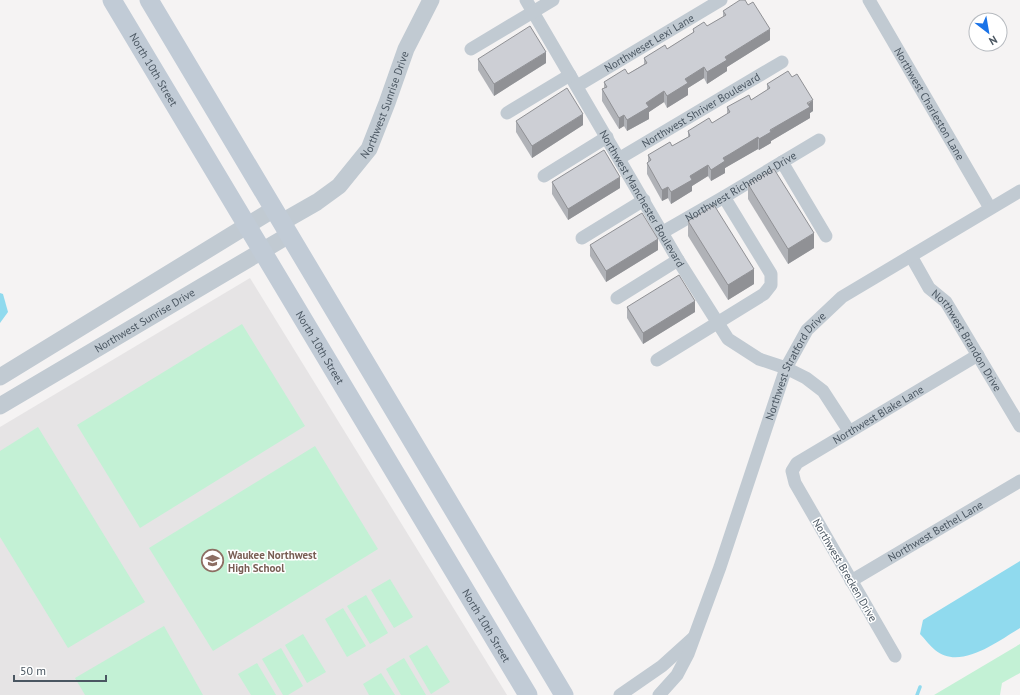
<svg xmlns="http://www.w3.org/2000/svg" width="1020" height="695" font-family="'PT Sans',sans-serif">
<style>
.education{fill:#e6e4e5}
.green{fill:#c3f1d5}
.water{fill:#90daee}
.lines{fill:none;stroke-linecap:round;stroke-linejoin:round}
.stream{stroke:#90daee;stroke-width:3.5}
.minor{stroke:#c1cad2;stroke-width:13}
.tertiary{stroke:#c1cad2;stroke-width:17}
.secondary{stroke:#c1cbd6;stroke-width:19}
.wall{fill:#b0b2b7}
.shaded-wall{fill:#909195}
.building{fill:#cdcfd5;stroke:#909195}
.labels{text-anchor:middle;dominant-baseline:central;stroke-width:3;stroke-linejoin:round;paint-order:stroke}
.street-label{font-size:11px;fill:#4a5661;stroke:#fff}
.education-label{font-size:11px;font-weight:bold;fill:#785e54;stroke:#fff;text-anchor:start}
</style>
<rect width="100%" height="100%" fill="#f5f3f3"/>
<!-- education -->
<polygon class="education" points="250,278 507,695 0,695 0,427"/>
<!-- green -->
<g class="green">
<polygon points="242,324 305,426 140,528 77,425"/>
<polygon points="38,427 145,602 68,648 0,537 0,451"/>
<polygon points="315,446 378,549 213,651 149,548"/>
<polygon points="390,579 413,617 394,628 371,590"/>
<polygon points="366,595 388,633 370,644 347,606"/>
<polygon points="343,608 366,646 347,657 325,619"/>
<polygon points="164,626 203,695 85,695 75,678"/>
<polygon points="303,634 326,672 307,683 285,645"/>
<polygon points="1020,644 1020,673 1002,683 1000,695 934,695"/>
<polygon points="427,645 450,682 431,694 409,656"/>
<polygon points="281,648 303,686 288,695 283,695 262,659"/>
<polygon points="404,658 426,695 401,695 386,669"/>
<polygon points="257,663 276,695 251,695 238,674"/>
<polygon points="381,673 395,695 369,695 363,684"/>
</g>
<!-- water -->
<g class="water">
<polygon points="0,293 3,294 8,312 0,323"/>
<path d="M1020,561V628C998,641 960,671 935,650C930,646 925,639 920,634L923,620Z"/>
</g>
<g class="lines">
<!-- stream -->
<polyline class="stream" points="917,695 920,687"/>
<!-- minor -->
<g class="minor">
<path id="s1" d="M526,0L678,260L728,339L759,359L786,368L806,378L823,391L849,431"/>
<path id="s2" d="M869,0L990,208"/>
<polyline points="471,49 553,0"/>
<path id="s3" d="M577,86L721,0"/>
<polyline points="507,113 570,75"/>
<path id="s4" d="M620,158L782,62"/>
<polyline points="782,162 826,236"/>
<polyline points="544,176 607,137"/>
<path id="s5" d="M663,232L724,197L819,140"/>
<polyline points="582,238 644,200"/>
<path id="s6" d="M911,256L929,288L946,302L1020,426"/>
<polyline points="617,298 678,260"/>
<polyline points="657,360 764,294 771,285 771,274 724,197"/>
<path id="s7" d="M851,581L1020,481"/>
<path id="s8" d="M895,656L795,483L792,471L797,463L978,355"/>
<polyline points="620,695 662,666 693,638"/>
<path id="s9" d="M659,695L677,675L688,654L720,567L786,368L807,330L842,297L1020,191"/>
</g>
<!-- tertiary -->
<g class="tertiary">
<path id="s10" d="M282,222L317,202L339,186L369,149L387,103L406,49L431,0"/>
<polyline points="0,377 274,209"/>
<path id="s11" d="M0,406L289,235"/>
</g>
<!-- secondary -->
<g class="secondary">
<path id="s12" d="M112,0L528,695"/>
<polyline points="149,0 564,695"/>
</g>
</g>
<!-- wall -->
<g class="wall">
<polygon points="723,11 770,40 727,67 727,71 707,84 704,78 688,88 688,95 667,108 664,102 649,112 649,119 627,131 624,126 619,129 602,101 602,89 604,88 604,82 628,74 644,64 644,58 667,49 693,33 693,29 707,26 723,17"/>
<polygon points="478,59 546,63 494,96 478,70"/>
<polygon points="767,84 813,111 810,113 810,118 771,141 771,143 759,150 758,149 730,165 725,168 725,173 711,181 708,176 692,186 692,191 671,204 668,198 662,201 647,174 647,163 648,162 648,155 672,146 688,137 688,131 712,123 727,114 727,107 751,100 767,90"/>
<polygon points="516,121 583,125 532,158 516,132"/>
<polygon points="552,182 620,188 568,220 552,194"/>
<polygon points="748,184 814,248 788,264 748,199"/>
<polygon points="688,221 754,284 728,300 688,236"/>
<polygon points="590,245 658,250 606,282 590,256"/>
<polygon points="627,307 695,312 643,344 627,318"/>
</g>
<!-- shaded-wall -->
<g class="shaded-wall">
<polygon points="770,29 770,40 727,67 727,71 707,84 707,72 725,57"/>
<polygon points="546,52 546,63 494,96 494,84"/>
<polygon points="704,67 704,78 688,88 688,95 667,108 667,96 685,79"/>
<polygon points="664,91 664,102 649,112 649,119 627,131 627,120 646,103"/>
<polygon points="813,100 813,111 810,113 810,118 771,141 771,143 759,150 759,139"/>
<polygon points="583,114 583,125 532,158 532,146"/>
<polygon points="624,115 624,126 619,129 619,118"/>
<polygon points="758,137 758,149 725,168 725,173 711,181 711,170 723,158"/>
<polygon points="708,165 708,176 692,186 692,191 671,204 671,192 690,176"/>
<polygon points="620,177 620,188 568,220 568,209"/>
<polygon points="668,187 668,198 662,201 662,190"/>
<polygon points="814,233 814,248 788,264 788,249"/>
<polygon points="658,239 658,250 606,282 606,271"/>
<polygon points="754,269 754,284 728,300 728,285"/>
<polygon points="695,301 695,312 643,344 643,333"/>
</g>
<!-- building -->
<g class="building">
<polygon points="740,0 745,0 748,5 753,2 770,29 725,57 727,60 707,72 704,67 685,79 688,83 667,96 664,91 646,103 649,107 627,120 624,115 619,118 602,89 607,87 604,82 625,69 628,74 647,63 644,58 665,45 667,49 694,32 693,29 704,22 707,26 726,15 723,11"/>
<polygon points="530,26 546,52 494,84 478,59"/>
<polygon points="788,71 792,77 797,74 813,100 807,103 810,107 770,130 771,132 759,139 758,137 730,154 723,158 725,161 711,170 708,165 690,176 692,180 671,192 668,187 662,190 647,163 651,160 648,155 670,142 672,146 690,136 688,131 709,118 712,123 730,112 727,107 749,95 751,100 770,88 767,84"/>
<polygon points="567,88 583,114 532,146 516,121"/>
<polygon points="604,150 620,177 568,209 552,182"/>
<polygon points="774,169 814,233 788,249 748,184"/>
<polygon points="714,205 754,269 728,285 688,221"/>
<polygon points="642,213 658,239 606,271 590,245"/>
<polygon points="679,275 695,301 643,333 627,307"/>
</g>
<!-- icons -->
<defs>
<symbol id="school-ring" viewBox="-11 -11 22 22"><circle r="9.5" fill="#fff" stroke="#8d6e63" stroke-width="1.5"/><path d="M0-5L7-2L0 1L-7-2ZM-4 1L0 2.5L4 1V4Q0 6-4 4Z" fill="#8d6e63"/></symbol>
</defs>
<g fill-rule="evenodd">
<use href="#school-ring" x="200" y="548" width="25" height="25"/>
</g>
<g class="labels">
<!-- street labels -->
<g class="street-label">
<text stroke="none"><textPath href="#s3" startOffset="84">Northweset Lexi Lane</textPath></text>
<text stroke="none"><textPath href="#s12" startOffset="81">North 10th Street</textPath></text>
<text stroke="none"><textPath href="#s10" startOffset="162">Northwest Sunrise Drive</textPath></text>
<text stroke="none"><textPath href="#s2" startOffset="120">Northwest Charleston Lane</textPath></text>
<text stroke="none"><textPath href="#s4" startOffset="94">Northwest Shriver Boulevard</textPath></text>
<text stroke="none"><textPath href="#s5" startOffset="90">Northwest Richmond Drive</textPath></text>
<text stroke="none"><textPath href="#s1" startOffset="230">Northwest Manchester Boulevard</textPath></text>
<text stroke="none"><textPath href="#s11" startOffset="168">Northwest Sunrise Drive</textPath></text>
<text stroke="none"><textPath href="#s6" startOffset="102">Northwest Brandon Drive</textPath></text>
<text stroke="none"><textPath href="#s12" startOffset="405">North 10th Street</textPath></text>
<text stroke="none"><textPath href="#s9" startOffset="359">Northwest Stratford Drive</textPath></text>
<text stroke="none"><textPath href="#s8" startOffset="316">Northwest Blake Lane</textPath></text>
<text stroke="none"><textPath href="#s7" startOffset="98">Northwest Bethel Lane</textPath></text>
<text transform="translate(845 570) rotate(60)">Northwest Brecken Drive</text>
<text stroke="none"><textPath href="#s12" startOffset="729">North 10th Street</textPath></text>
</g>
<!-- education labels -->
<g class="education-label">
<text x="228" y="555">Waukee Northwest<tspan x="228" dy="13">High School</tspan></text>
</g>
</g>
<!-- north arrow -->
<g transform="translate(988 32) rotate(149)"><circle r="19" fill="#ffffff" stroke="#b7bbc0"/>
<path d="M0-3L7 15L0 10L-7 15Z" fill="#1a73e8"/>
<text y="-6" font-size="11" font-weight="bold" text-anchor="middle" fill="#4a5661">N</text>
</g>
<!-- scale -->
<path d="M14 675v6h92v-6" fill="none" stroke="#4a5661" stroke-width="2"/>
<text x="20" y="675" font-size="12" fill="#4a5661" stroke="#ffffff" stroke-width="3" paint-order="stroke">50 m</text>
</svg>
